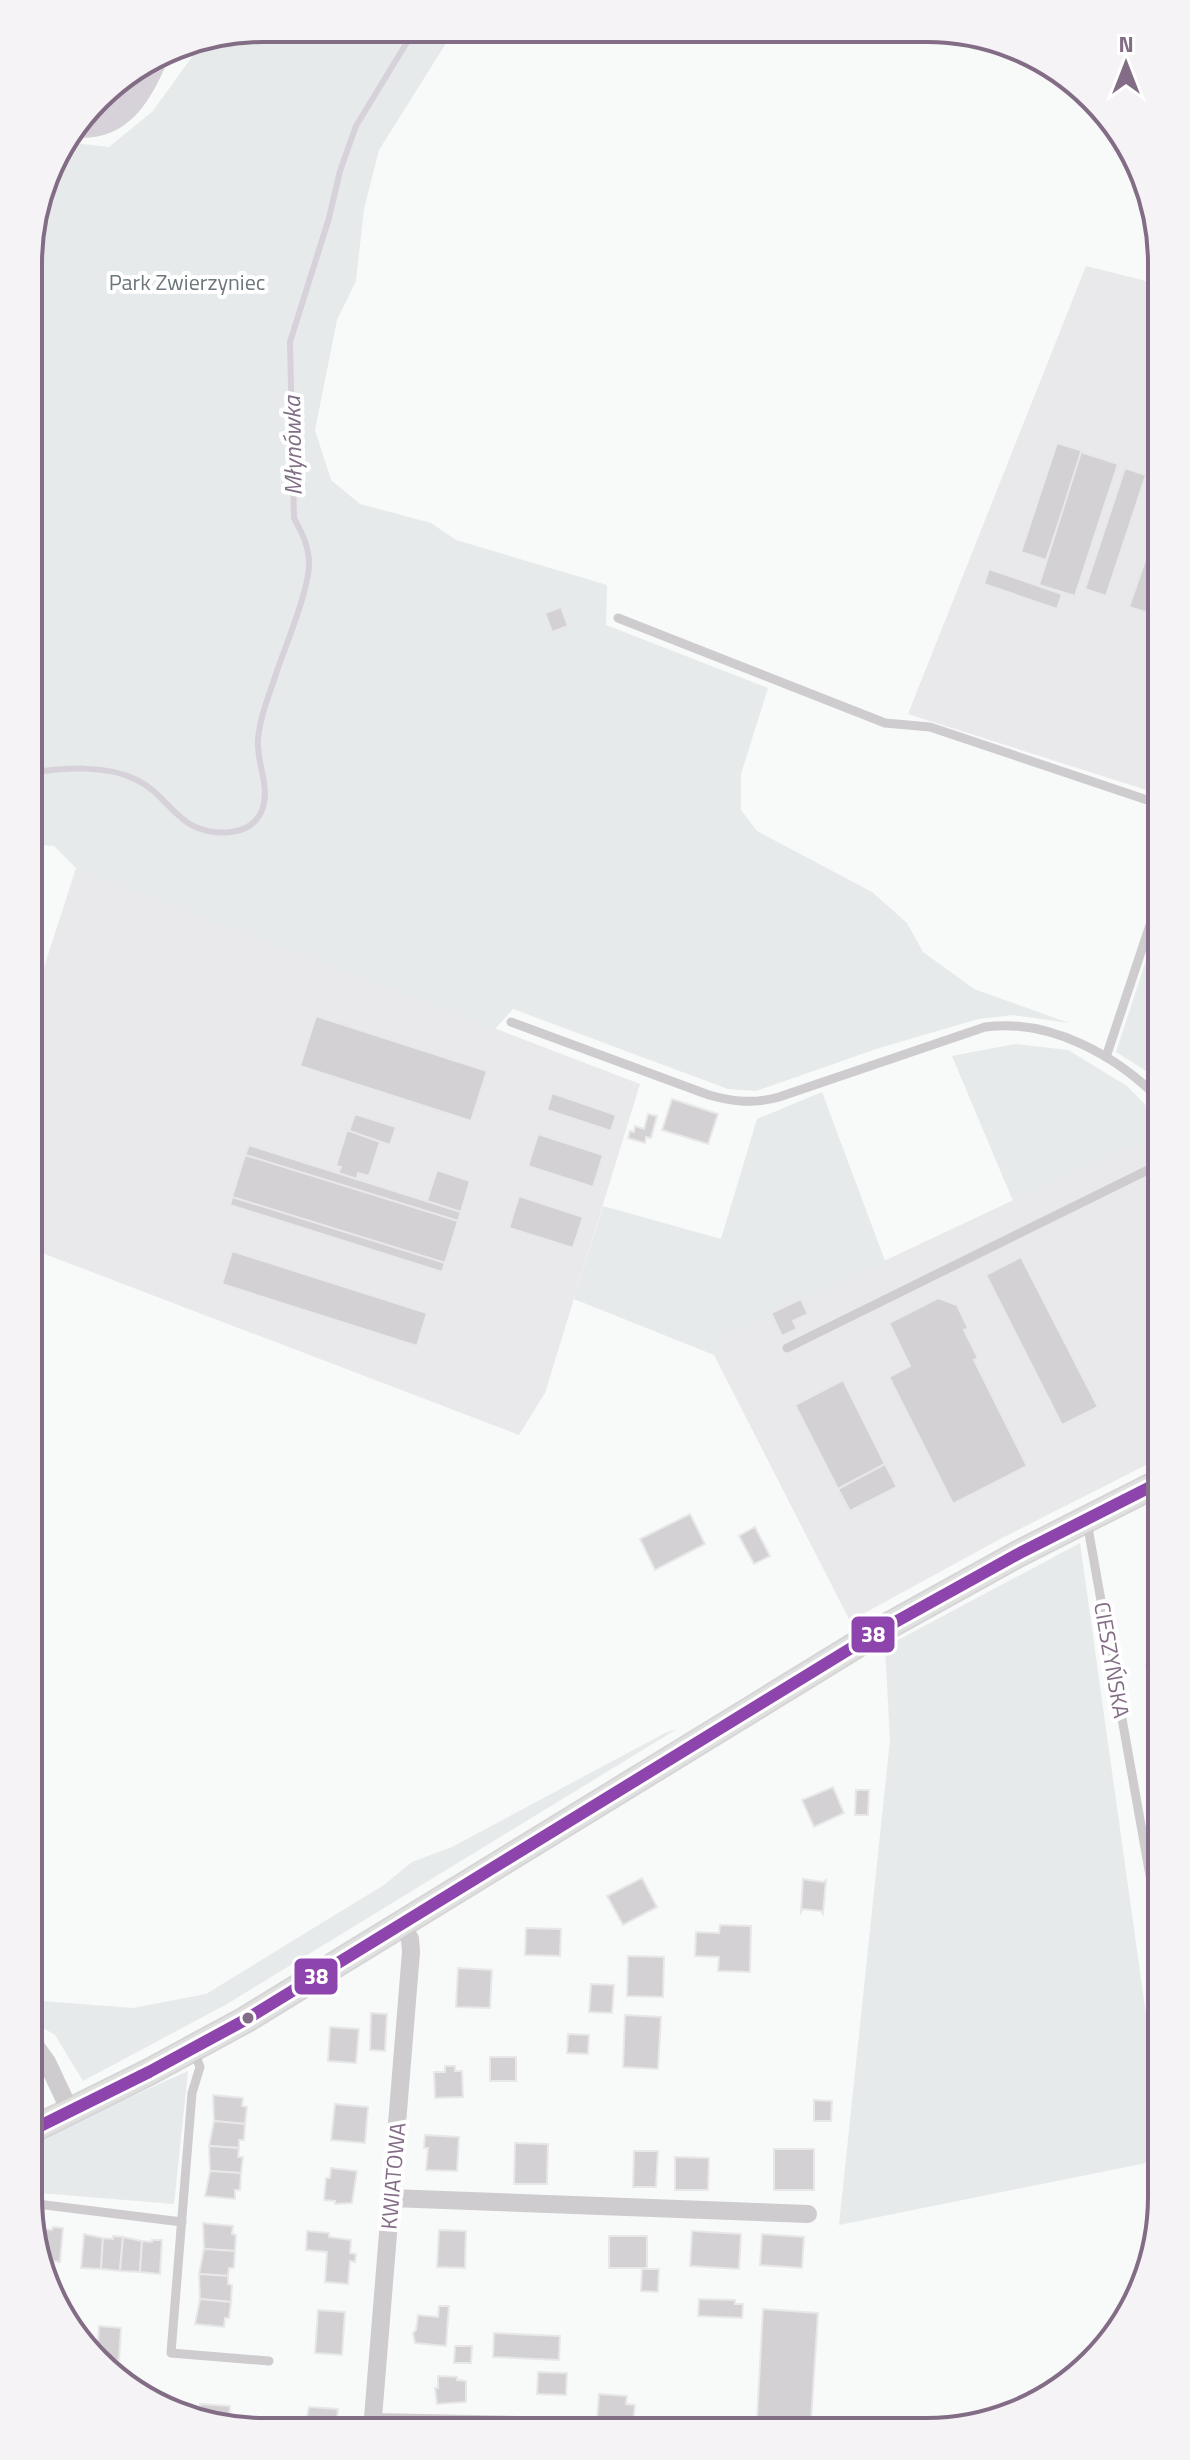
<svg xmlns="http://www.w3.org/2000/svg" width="1190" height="2460" font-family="'Titillium Web',sans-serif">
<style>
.built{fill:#e9e9eb}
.green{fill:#e6eaea}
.water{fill:#d7d2da}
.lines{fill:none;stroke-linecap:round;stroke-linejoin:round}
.stream{stroke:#d7d2da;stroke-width:6}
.building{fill:#d3d1d4;stroke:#e8e8e8;stroke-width:2}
.secondary-casing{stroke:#d6d5d6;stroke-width:28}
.service{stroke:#ceccce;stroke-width:9}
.minor{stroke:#ceccce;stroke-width:18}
.secondary{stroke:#e1e0e1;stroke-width:24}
.bus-1-casing{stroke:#fff;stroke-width:18}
.bus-1{stroke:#8e44ad;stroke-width:12}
.bus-dot{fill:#836c85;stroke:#fff;stroke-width:3}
.labels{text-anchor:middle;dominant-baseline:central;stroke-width:8;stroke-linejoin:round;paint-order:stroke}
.park-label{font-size:22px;fill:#6b777d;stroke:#fff}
.street-label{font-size:22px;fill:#836c85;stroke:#fff}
.water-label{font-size:24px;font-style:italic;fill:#806e86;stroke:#fff}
.rim{fill:none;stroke:#836c85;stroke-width:4}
.line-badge{stroke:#fff;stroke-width:3}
.badge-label{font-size:22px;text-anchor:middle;font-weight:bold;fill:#fff}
</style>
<rect width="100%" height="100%" fill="#f8f9f9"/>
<!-- built -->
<g class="built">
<polygon points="1086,266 1162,285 1162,795 908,714"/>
<polygon points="76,868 640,1084 545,1393 519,1435 29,1248 29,1014"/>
<polygon points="1152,1135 1162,1155 1162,1457 1002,1538 850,1621 714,1355 722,1337"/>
</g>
<!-- green -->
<g class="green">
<polygon points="263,28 455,29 379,150 364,209 356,281 337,320 315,430 331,480 360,504 431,523 456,540 607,585 606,625 768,688 741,774 741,810 757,831 872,892 907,923 923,952 974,989 1069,1023 1013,1015 978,1019 876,1049 756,1091 728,1089 513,1009 495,1029 97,877 76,868 54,846 29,844 30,233 52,159 65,142 109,147 153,111 204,40"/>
<polygon points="1162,912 1162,1083 1154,1076 1116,1052"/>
<polygon points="1015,1044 1068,1050 1127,1086 1162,1122 1159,1150 1152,1135 1013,1201 952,1056"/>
<polygon points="822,1092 885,1261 723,1337 714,1355 574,1299 603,1206 721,1239 757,1119"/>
<polygon points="1080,1543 1161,2122 1161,2160 839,2225 890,1740 885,1647"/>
<polygon points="677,1729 227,2004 83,2081 55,2035 28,2019 28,2000 133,2008 206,1994 384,1885 412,1862 452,1847 665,1733"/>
<polygon points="188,2071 174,2204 28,2192 28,2143"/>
</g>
<!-- water -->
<path class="water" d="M174,46C154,95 132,145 69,137L108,87Z"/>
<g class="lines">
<!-- stream -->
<path class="stream" d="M29,773C63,768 105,764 137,780C158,790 170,811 188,823C210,837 251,838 262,810C271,787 256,763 258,739C260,717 269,695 276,674C285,647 309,590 309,564C309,546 302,533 294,518L290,342L329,218L340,171L356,126L415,29"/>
</g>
<!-- building -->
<g class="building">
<polygon points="1057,443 1083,451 1046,560 1021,552"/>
<polygon points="1081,452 1118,464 1075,596 1039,585"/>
<polygon points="1125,468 1146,475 1106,596 1085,589"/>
<polygon points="1162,512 1162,594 1155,615 1129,607"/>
<polygon points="989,569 1062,594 1057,609 984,584"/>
<polygon points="1161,597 1162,598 1162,618 1155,615"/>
<polygon points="561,607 568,626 552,632 545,613"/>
<polygon points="316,1016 487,1071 471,1121 300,1066"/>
<polygon points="552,1093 616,1115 611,1131 547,1110"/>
<polygon points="672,1099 718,1114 708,1144 662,1130"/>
<polygon points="355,1114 396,1127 390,1145 349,1131"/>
<polygon points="648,1114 657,1116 651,1138 646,1137 645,1143 628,1138 630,1131 634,1132 635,1126 644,1129"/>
<polygon points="347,1130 380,1142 369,1176 358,1173 357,1179 338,1173 341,1167 336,1166"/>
<polygon points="538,1134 603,1155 593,1187 528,1166"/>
<polygon points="249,1145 461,1212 458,1221 245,1155"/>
<polygon points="245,1155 458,1221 445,1263 232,1197"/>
<polygon points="437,1170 470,1181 461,1212 427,1201"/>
<polygon points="1161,1173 1162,1195 1159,1192 1152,1195 1145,1181"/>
<polygon points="519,1196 583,1217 573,1248 509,1228"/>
<polygon points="232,1197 445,1263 442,1272 230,1205"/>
<polygon points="232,1251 427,1313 417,1346 222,1284"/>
<polygon points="1021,1257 1098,1407 1062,1425 986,1275"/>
<polygon points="938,1298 957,1305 968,1328 964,1330 978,1358 974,1360 1027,1466 953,1504 889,1377 910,1366 889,1323"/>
<polygon points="801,1299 808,1314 793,1321 797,1329 782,1336 771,1313"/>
<polygon points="843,1380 885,1464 838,1489 795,1405"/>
<polygon points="885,1464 897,1487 850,1511 838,1489"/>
<polygon points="690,1514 705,1544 655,1570 640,1539"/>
<polygon points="755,1527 770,1556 754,1564 739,1536"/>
<polygon points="1162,1662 1162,1715 1156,1717 1146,1665"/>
<polygon points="833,1787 844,1813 814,1827 802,1800"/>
<polygon points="856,1790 869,1790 868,1815 855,1815"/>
<polygon points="642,1878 657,1907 623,1925 607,1896"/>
<polygon points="803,1879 823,1882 826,1880 823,1914 821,1911 803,1909 801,1912"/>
<polygon points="720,1925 751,1926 750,1972 718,1971 719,1957 695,1956 696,1932 719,1933"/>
<polygon points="526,1928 561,1929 560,1956 525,1955"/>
<polygon points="628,1956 664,1957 663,1997 627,1996"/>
<polygon points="458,1968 492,1970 490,2008 456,2007"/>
<polygon points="591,1984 614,1985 612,2013 589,2012"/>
<polygon points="371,2013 387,2014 385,2051 370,2050"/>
<polygon points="625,2015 661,2017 658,2069 623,2067"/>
<polygon points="330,2027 359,2029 356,2063 328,2061"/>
<polygon points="568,2034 589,2035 588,2054 567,2053"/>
<rect x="490" y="2057" width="26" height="24"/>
<polygon points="445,2066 455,2066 455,2071 462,2071 463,2097 435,2098 434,2072 445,2072"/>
<polygon points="213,2095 243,2098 242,2106 247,2107 245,2124 214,2121"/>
<polygon points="814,2100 832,2101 831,2121 814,2121"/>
<polygon points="335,2104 368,2107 365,2143 331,2140"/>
<polygon points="214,2121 245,2124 244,2140 239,2140 239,2148 209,2146"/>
<polygon points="425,2135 459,2137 457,2171 426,2170 428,2148 424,2148"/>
<polygon points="515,2143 548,2144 547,2184 514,2184"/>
<polygon points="209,2146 239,2148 238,2157 243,2157 241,2173 210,2171"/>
<rect x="774" y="2149" width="40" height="41"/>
<polygon points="634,2151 658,2151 656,2187 633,2187"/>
<polygon points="675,2157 709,2158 708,2190 675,2190"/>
<polygon points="331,2168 357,2171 352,2203 335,2204 335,2201 324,2200 326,2178 330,2178"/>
<polygon points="210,2171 241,2173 240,2190 235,2190 235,2199 205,2196"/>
<polygon points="203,2223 233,2226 232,2234 236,2235 235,2251 204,2249"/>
<polygon points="53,2227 63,2228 60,2262 40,2259 42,2229 52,2230"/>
<polygon points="33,2229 42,2229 40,2259 38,2259"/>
<polygon points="439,2230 466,2231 465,2268 437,2267"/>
<polygon points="307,2231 329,2233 329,2237 351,2240 350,2253 356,2254 355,2262 350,2261 348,2284 325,2282 327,2252 306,2250"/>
<polygon points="692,2231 741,2234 739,2269 690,2266"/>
<polygon points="84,2234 103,2238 101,2269 81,2268"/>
<polygon points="762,2234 804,2237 802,2268 760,2265"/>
<polygon points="113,2236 123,2237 120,2271 101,2269 103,2238 113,2239"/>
<rect x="609" y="2236" width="38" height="32"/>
<polygon points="123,2237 142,2241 140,2272 120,2271"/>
<polygon points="152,2240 162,2240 160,2274 140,2272 142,2241 152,2242"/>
<polygon points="204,2249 235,2251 234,2268 229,2268 228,2276 199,2274"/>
<polygon points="642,2269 659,2269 658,2292 641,2291"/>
<polygon points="199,2274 228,2276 228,2284 232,2285 231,2302 200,2299"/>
<polygon points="200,2299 231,2302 229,2318 225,2318 224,2327 195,2324"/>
<polygon points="699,2299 735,2300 735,2304 743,2304 742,2318 698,2316"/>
<polygon points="439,2306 449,2306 446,2346 415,2343 413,2333 416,2330 418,2315 438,2317"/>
<polygon points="763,2309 818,2313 811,2422 757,2418"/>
<polygon points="318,2310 345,2312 342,2355 315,2353"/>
<polygon points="99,2326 121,2328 119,2360 108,2361 97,2356"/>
<polygon points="494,2333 560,2336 559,2360 493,2357"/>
<polygon points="455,2346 472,2346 471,2363 454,2363"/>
<polygon points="538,2372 567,2373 566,2395 537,2394"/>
<polygon points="438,2376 457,2377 457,2380 466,2381 466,2402 437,2404 435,2388 438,2388"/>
<polygon points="599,2394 627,2396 626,2404 635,2405 633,2423 597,2420"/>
<polygon points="200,2404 230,2406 229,2429 199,2415"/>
<polygon points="309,2407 338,2409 336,2430 304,2430"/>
</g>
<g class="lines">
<defs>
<polyline id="secondary" points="28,2132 149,2072 245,2020 879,1631 1018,1554 1162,1481"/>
</defs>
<!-- secondary casing -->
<use href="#secondary" class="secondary-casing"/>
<!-- service -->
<g class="service">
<polyline points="618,618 885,723 930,727 1162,805"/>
<path d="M511,1022L709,1095C734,1102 754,1104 779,1097L985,1027C1050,1018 1118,1056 1162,1102"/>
<polyline points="1106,1057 1162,889"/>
<polyline points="787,1348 1162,1163"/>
<polyline points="1087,1522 1162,1943"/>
<polyline points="193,2049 200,2067 192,2093 171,2353 269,2361"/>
<polyline points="29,2203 182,2222"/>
</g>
<!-- minor -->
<g class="minor">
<polyline points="28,2036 47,2062 70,2111"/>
<polyline points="391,2198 808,2214"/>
<polyline points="372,2422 620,2427"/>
<polyline points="372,2430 411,1952 410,1939 402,1925"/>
</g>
<!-- secondary -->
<use href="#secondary" class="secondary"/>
<defs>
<polyline id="bus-1" points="28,2132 149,2072 245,2020 879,1631 1018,1554 1162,1481"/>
</defs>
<!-- bus-1 casing -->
<use href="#bus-1" class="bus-1-casing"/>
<!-- bus-1 -->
<use href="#bus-1" class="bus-1"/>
</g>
<!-- markers -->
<circle class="bus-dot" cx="248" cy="2018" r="7"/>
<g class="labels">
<!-- park labels -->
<g class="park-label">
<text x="187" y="282">Park Zwierzyniec</text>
</g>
<!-- street labels -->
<g class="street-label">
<text transform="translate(1112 1660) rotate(80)">CIESZYŃSKA</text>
<text transform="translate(393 2176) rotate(-85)">KWIATOWA</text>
</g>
<!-- water labels -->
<g class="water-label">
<text transform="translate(292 446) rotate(-91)">Młynówka</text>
</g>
</g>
<!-- crop -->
<path d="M0 0H1190V2460H0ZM263 42H927A221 221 0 0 1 1148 263V2197A221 221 0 0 1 927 2418H263A221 221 0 0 1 42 2197V263A221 221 0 0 1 263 42Z" fill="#f5f3f5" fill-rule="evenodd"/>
<path class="rim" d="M263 42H927A221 221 0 0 1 1148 263V2197A221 221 0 0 1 927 2418H263A221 221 0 0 1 42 2197V263A221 221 0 0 1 263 42Z"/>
<g class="line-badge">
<rect x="850" y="1615" width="46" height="39" rx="8" fill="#8e44ad"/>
<rect x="293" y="1957" width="46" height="39" rx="8" fill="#8e44ad"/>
</g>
<g class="badge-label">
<text x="873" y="1642">38</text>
<text x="316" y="1984">38</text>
</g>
<!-- north arrow -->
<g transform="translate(1126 64)" stroke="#ffffff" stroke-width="6" paint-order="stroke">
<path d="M0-6L14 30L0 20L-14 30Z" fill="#836c85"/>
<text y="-12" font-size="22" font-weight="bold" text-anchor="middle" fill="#836c85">N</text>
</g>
</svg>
